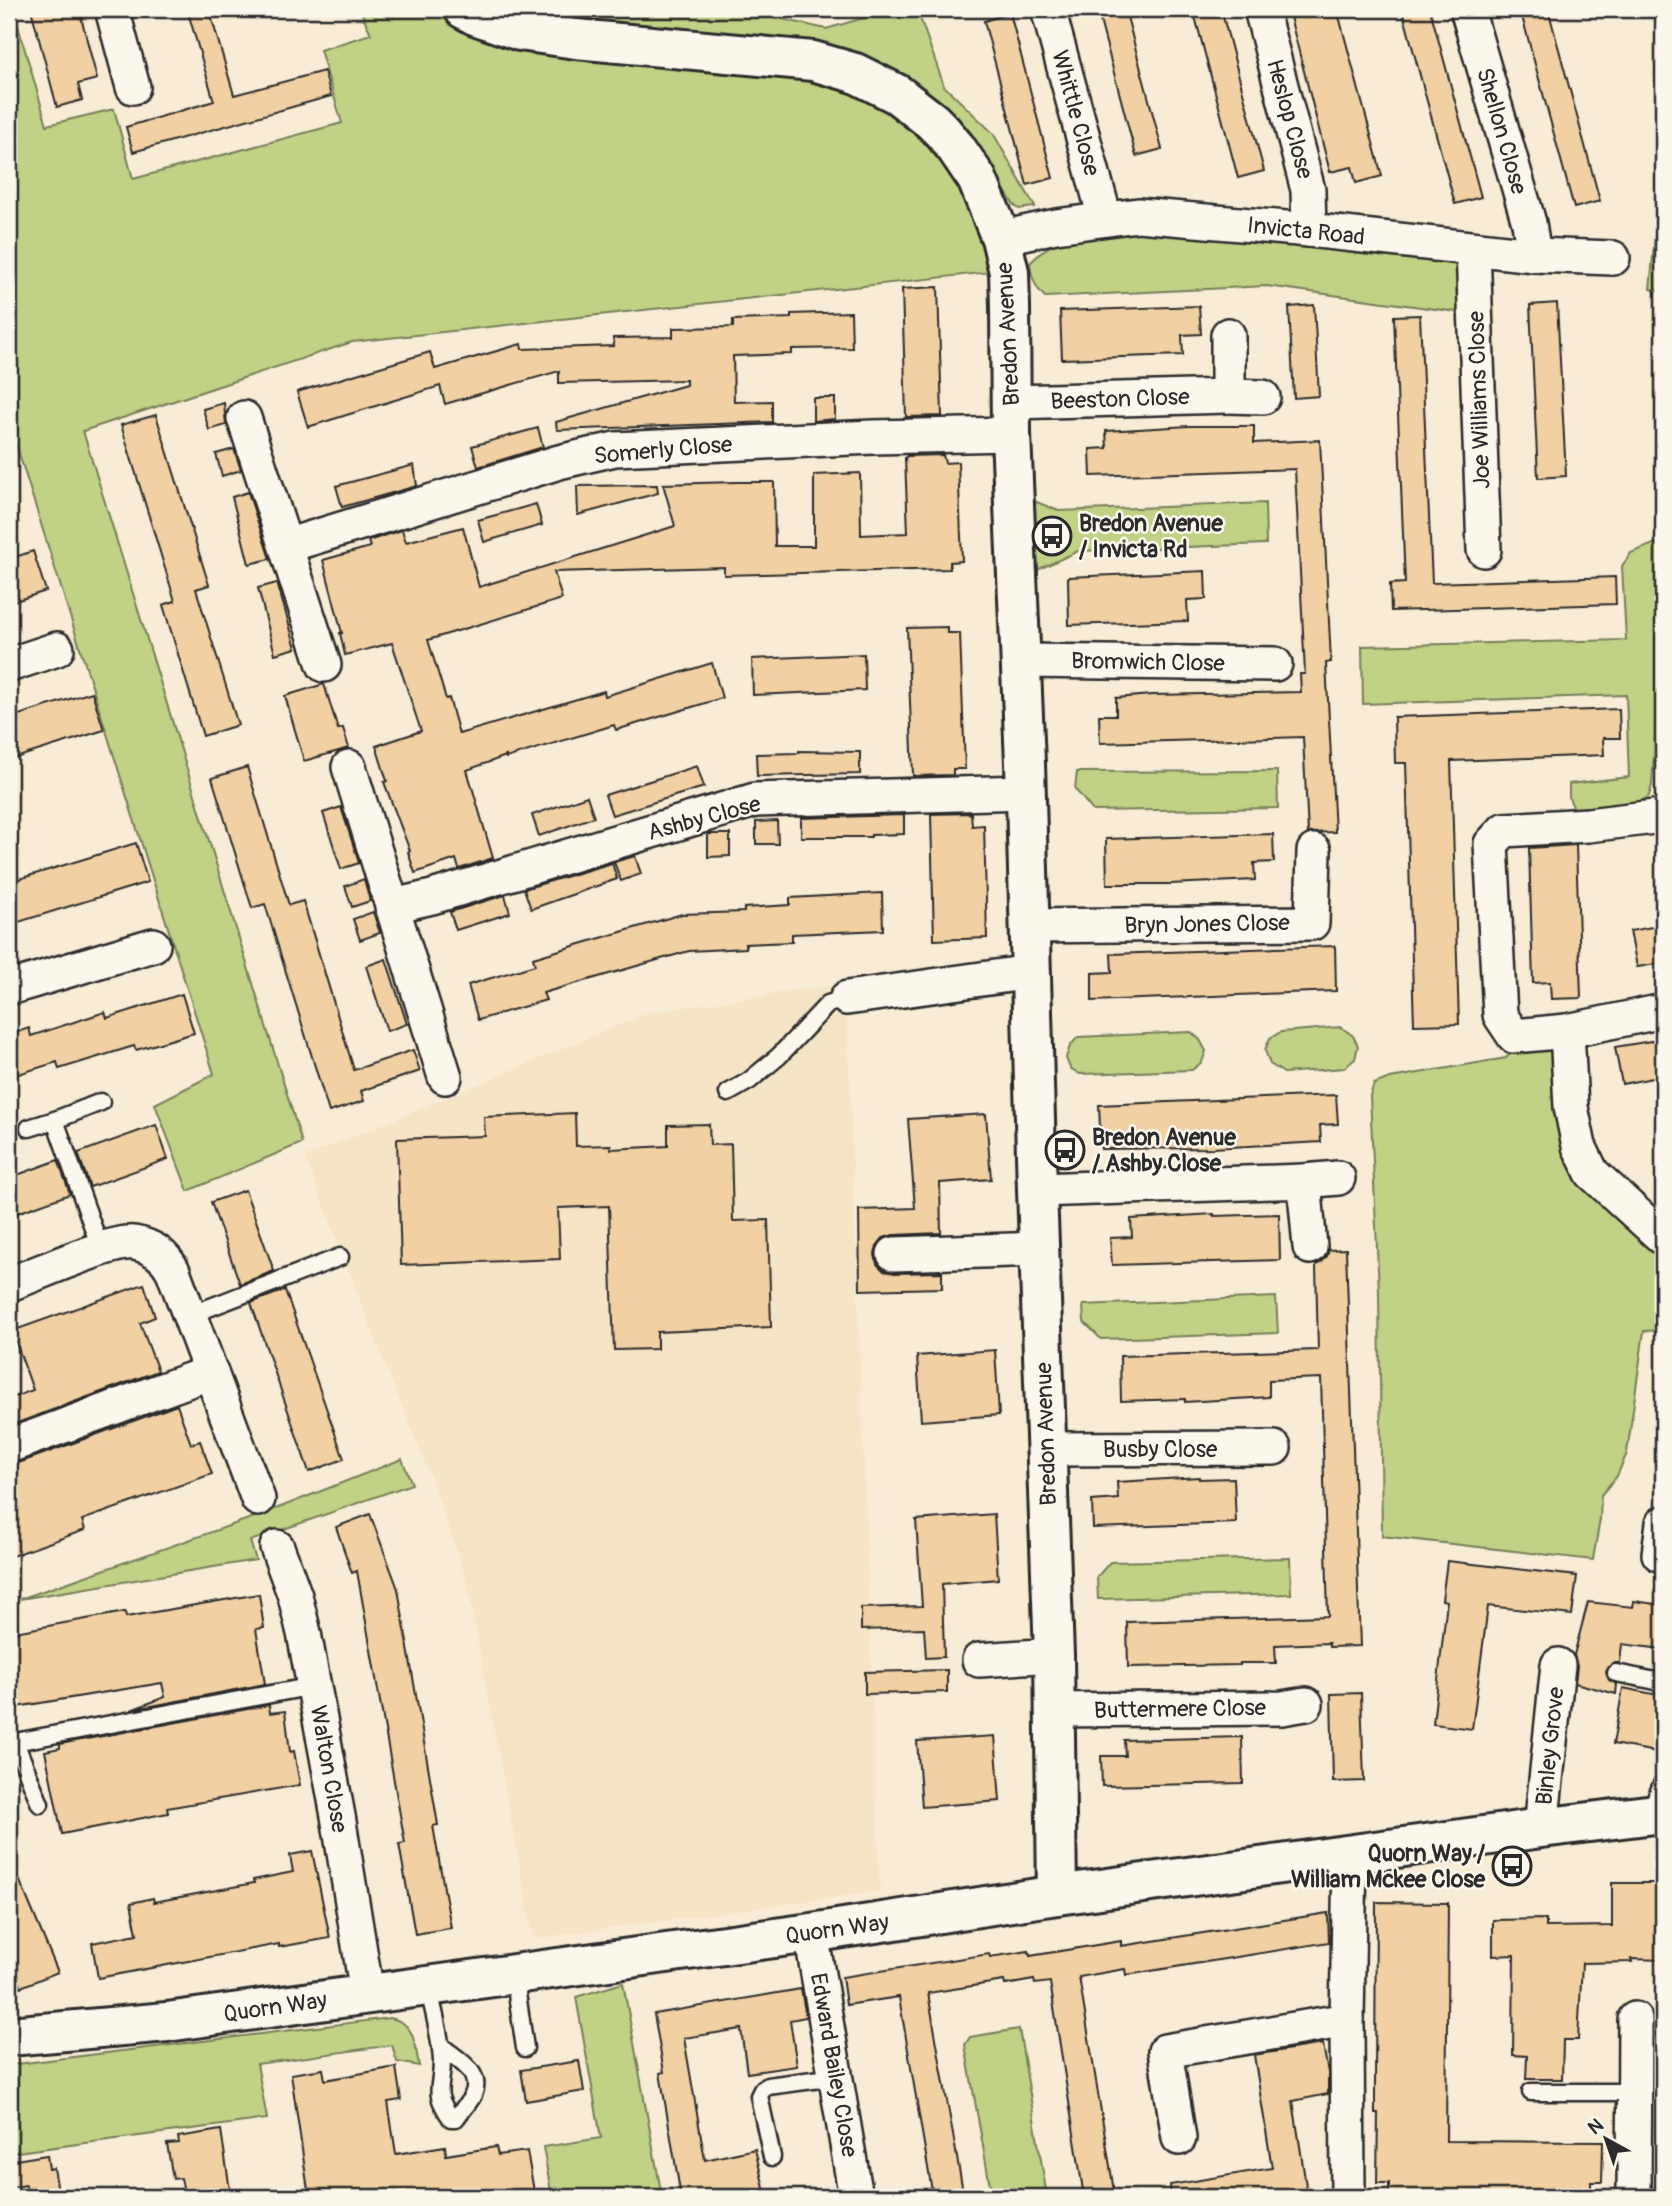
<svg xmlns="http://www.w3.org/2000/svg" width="1672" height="2206" font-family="Pangolin,sans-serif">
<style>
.built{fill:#f6e4c7}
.green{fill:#c1d286;stroke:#767e58;stroke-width:2}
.building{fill:#f1d1a3;stroke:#2b2b2b;stroke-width:2}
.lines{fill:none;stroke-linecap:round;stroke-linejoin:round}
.lane-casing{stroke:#2b2b2b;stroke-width:21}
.street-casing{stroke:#2b2b2b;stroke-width:38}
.secondary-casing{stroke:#2b2b2b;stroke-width:44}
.lane{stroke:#fbf7ec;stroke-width:16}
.street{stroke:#fbf7ec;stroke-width:33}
.secondary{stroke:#fbf7ec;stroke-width:38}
.labels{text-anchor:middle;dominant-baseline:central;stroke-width:5;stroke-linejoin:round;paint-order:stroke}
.street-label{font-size:23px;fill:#2b2b2b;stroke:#fbf7ec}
.poi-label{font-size:23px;font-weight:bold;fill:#2b2b2b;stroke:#fbf7ec;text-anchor:start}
</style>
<rect width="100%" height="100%" fill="#f8ecd6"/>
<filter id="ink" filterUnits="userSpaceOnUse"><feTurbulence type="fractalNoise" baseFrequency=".0143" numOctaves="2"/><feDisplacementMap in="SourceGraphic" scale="14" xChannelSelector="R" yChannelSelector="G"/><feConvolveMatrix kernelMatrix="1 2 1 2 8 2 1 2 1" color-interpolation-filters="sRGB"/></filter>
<g filter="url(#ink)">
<!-- built -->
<polygon class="built" points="846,983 880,1891 533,1939 466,1577 428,1470 391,1380 305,1157 650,1012"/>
<!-- green -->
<g class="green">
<path d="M9,9H13L47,125L114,109L133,179L342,123L320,50L371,34L360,9H431L466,29L817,79C886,103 937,140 970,205C974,213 980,221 983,229C987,243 988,258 991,272L352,342L83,431L302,1143L188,1191L155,1104L214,1074L9,422Z"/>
<polygon points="508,9 776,9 777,18 826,29 895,9 917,9 944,86 993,133 1035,207 1019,209 1014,205 978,148 932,100 565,27"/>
<path d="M1145,226L1454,260L1464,272L1465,313L1267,286L1045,297C1035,288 1031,276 1030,263L1044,250L1065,238Z"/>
<polygon points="1655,235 1663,237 1663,292 1650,289"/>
<polygon points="1029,499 1059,511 1265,503 1266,544 1078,551 1033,572"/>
<polygon points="1656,543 1663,543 1663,705 1657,705 1652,785 1649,796 1634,806 1575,811 1569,798 1569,784 1629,777 1626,695 1363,704 1362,646 1626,640 1622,566 1631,553"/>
<polygon points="1277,771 1278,808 1093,811 1075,789 1077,772"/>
<polygon points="1341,1027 1353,1036 1358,1046 1355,1059 1344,1068 1284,1073 1270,1064 1265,1050 1270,1038 1281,1032"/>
<polygon points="1191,1032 1200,1040 1206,1051 1202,1062 1192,1070 1080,1074 1070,1068 1066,1058 1070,1046 1078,1037"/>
<polygon points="1559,1040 1564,1098 1663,1257 1663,1330 1644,1331 1627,1453 1617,1476 1601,1495 1600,1519 1593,1560 1382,1536 1379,1291 1370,1096 1374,1084 1390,1078 1506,1058 1519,1044"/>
<polygon points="1276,1297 1278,1333 1101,1339 1084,1322 1083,1305"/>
<polygon points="402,1459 412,1484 250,1541 256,1560 20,1599 263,1514"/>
<polygon points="1290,1558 1291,1594 1098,1599 1097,1577 1110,1562"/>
<polygon points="623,1983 662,2197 552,2197 543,2147 601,2138 576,1997"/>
<path d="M390,2018C415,2022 415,2045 419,2066L397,2062L392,2045L257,2064L267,2119L9,2153V2065Z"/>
<polygon points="1019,2029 1047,2196 992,2197 965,2045 970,2037"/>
</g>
<!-- building -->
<g class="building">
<polygon points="31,9 79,9 97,79 78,84 82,100 57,107"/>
<polygon points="187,9 209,9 234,95 324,71 331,96 133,152 126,127 214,101"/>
<polygon points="1097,9 1125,9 1162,149 1136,156"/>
<polygon points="1193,9 1221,9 1264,171 1238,178"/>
<polygon points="1288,9 1337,9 1382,176 1356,183 1352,167 1330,172"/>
<polygon points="1402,9 1430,9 1481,197 1455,204"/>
<polygon points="1520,9 1548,9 1600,201 1574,208"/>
<polygon points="1010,13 1053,178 1027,185 984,21"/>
<polygon points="938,287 942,416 906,417 902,289"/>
<polygon points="1557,303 1566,476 1538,478 1530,305"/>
<polygon points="1314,305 1319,396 1294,398 1289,307"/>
<polygon points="1199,306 1201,334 1182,335 1183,355 1062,359 1060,311"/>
<polygon points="851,312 852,348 792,349 792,354 733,356 734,402 772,401 772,422 557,430 556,422 686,385 686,380 559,383 559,371 445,404 440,386 308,427 297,392 430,352 435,369 521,344 522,349 614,346 613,338 673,337 673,328 733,327 733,320 791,318 791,314"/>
<polygon points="1420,315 1432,583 1615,577 1616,604 1391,611 1390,584 1405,583 1394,316"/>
<polygon points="813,398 835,398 835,419 813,421"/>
<polygon points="224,403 226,425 209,430 203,409"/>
<polygon points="156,415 209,585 196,589 238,725 203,736 163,605 175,601 121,425"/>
<polygon points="1189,426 1254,426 1254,443 1320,440 1331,662 1326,663 1335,832 1308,833 1303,737 1100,743 1099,715 1116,715 1116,698 1152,695 1301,692 1300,674 1305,674 1295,469 1091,476 1090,449 1107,448 1106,431"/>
<polygon points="538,428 543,447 478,467 472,446"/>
<polygon points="234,449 241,470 222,476 216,454"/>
<polygon points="943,455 945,463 958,462 962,561 950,562 950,569 724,575 724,567 554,572 562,599 428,640 446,699 449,698 459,734 604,691 605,696 712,663 722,698 616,730 614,725 506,758 506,756 467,770 493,858 459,869 456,859 415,873 408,852 410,851 384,782 387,781 376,746 421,731 392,643 345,655 340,633 342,633 323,560 370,547 368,541 402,530 406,542 463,527 479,587 675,526 663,484 737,482 774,482 775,546 814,546 814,475 838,474 860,473 861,535 908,533 905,458 907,456"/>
<polygon points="414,465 417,486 342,507 336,486"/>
<polygon points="657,485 658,493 578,515 577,486"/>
<polygon points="248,492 270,559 249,564 232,497"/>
<polygon points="536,504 542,525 484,542 478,520"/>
<polygon points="33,551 46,591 9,603 9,559"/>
<polygon points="1205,571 1206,599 1187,600 1188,621 1069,625 1068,577"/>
<polygon points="277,583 296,648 275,654 258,588"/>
<polygon points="947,627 947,633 960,633 965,769 953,769 953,775 913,776 907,628"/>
<polygon points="864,654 865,690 753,695 752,659"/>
<polygon points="324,684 338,729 343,728 349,748 304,761 285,696"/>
<polygon points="92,692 104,730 9,760 9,718"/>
<polygon points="1619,709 1620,738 1603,738 1604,755 1451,761 1459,1024 1414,1025 1406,763 1395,763 1394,717"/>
<polygon points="799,751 860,752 860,774 757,776 756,754 799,753"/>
<polygon points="697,766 704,787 612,815 605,795"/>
<polygon points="247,767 289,905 303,901 354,1070 413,1050 420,1071 361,1091 364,1101 329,1112 265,904 252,908 212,778"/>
<polygon points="587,796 594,817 539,836 532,815"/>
<polygon points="341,807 359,863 341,869 323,813"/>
<polygon points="971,813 972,826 984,825 987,938 934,940 931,814"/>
<polygon points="904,815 904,834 871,835 871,837 801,837 801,818"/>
<polygon points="777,821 778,844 756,844 756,822"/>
<polygon points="708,834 730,834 730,856 708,857"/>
<polygon points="1273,834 1274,862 1254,863 1255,880 1170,884 1107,884 1106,839"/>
<polygon points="136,843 148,882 9,925 9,882"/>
<polygon points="1576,845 1581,998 1551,999 1550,982 1533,983 1529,848"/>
<polygon points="635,856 641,874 621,881 614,862"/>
<polygon points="612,863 617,879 531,909 524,889"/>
<polygon points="364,879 370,901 352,907 345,886"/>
<polygon points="882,893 883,930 792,934 792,942 745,944 746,948 689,951 543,993 546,1000 478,1020 468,985 535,965 533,958 682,914 744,912 744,908 790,905 790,898"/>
<polygon points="505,895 510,913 456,930 450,912"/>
<polygon points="373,912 380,933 360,940 353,919"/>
<polygon points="1663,925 1663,963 1637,967 1630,931"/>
<polygon points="1335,946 1336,991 1092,1001 1092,973 1112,972 1111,954"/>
<polygon points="386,959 407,1024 387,1031 366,966"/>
<polygon points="182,994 194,1033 136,1050 134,1046 59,1069 57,1062 9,1077 9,1035 29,1028 31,1036 105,1012 107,1018"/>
<polygon points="1663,1039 1663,1076 1622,1084 1615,1047"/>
<polygon points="1336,1095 1338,1124 1320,1125 1321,1142 1213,1148 1101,1149 1099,1105"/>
<polygon points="575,1113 576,1146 611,1145 611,1149 668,1146 668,1125 709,1124 710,1145 731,1144 733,1221 768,1220 771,1327 657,1332 657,1349 614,1350 609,1206 558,1208 560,1259 401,1265 397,1139 485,1136 484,1117"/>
<polygon points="986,1114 991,1179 940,1183 941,1233 893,1235 883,1238 877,1246 875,1254 877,1264 884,1271 895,1273 942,1272 942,1288 860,1290 859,1210 915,1208 908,1119"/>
<polygon points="156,1125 168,1159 90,1187 78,1153"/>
<polygon points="58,1160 70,1194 9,1216 9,1178"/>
<polygon points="245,1190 274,1271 240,1284 211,1202"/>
<polygon points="1214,1214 1214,1216 1279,1214 1280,1260 1112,1265 1110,1238 1132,1237 1131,1219"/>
<polygon points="1346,1249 1360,1646 1329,1647 1329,1643 1275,1645 1276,1663 1240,1663 1240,1665 1128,1667 1127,1622 1328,1616 1321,1378 1269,1380 1269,1397 1185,1402 1185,1399 1121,1401 1120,1356 1318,1350 1316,1265 1322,1262 1327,1256 1329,1250"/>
<polygon points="144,1284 155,1317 140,1323 158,1371 9,1426 9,1399 33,1390 12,1331"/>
<polygon points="285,1290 344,1459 309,1472 251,1303"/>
<polygon points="995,1350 999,1415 921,1421 917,1356"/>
<polygon points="177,1405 191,1444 200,1441 212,1474 82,1520 85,1530 9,1557 9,1465 16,1464"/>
<polygon points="1199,1477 1199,1479 1234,1478 1236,1523 1093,1528 1092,1501 1118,1499 1117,1482"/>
<polygon points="370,1514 398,1589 438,1825 433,1826 451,1928 415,1934 399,1844 405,1843 357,1571 352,1573 336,1527"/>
<polygon points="994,1514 998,1579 942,1584 944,1657 926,1658 924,1628 861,1630 861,1608 922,1606 916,1520"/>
<polygon points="1447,1561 1577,1576 1572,1615 1488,1606 1472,1729 1433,1724 1447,1601 1442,1600"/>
<polygon points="259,1594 264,1628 256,1629 265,1684 131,1710 165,1697 162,1683 16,1707 9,1665 9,1633 125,1612 126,1617 149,1613"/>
<polygon points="1634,1601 1663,1605 1663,1649 1622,1644 1620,1663 1612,1663 1606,1672 1609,1680 1617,1684 1616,1694 1575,1683 1577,1666 1574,1655 1588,1602 1633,1607"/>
<polygon points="947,1670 947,1692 865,1694 865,1672"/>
<polygon points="1623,1688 1663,1696 1663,1709 1656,1752 1613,1744"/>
<polygon points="1361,1693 1364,1781 1333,1782 1331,1694"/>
<polygon points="269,1705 270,1713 285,1711 290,1752 294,1751 300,1785 167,1808 168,1813 62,1834 45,1751 60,1748 60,1744"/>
<polygon points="995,1736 1000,1801 922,1807 917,1741"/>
<polygon points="1242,1737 1243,1783 1102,1786 1101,1756 1125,1756 1124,1740"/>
<polygon points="312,1851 330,1938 279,1947 279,1944 98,1978 92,1943 137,1934 131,1903 153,1898 154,1902 254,1883 253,1880 293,1872 290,1855"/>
<polygon points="9,1855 58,1972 21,1987 9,1957"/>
<polygon points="1612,1883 1663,1883 1663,1960 1631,1959 1632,1962 1582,1963 1578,2040 1563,2040 1562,2079 1526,2079 1527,2056 1513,2055 1514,1955 1493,1956 1493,1920 1546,1919 1546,1927 1612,1926"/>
<polygon points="1376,1902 1448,1903 1446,2141 1603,2142 1602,2182 1591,2182 1591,2197 1389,2197 1389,2183 1377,2183 1378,2113 1375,2113 1375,2085"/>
<polygon points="1328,1913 1329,1942 1126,1975 1125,1969 1079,1977 1115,2197 1084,2197 1050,1982 1035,1984 1034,1980 1005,1985 1004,1981 928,1993 964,2197 933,2197 899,1997 846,2005 842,1977 989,1954 990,1957 1029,1951 1030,1956 1121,1941 1121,1946"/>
<polygon points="801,1989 806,2017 790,2020 797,2066 747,2073 741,2029 684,2038 705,2160 755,2149 766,2197 681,2197 660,2073 664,2072 654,2014"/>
<polygon points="1323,2044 1328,2073 1328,2094 1293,2101 1307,2192 1274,2197 1171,2197 1170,2185 1272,2168 1254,2055"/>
<polygon points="579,2061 584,2091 526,2101 521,2070"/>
<polygon points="396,2067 401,2100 388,2102 396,2154 445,2146 446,2155 496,2147 498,2155 527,2151 535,2197 309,2197 291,2074 323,2069 325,2080"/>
<polygon points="221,2130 231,2197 185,2197 181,2178 173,2179 167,2144 179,2143 178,2137"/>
<polygon points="47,2155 49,2169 54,2168 59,2197 27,2197 26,2185 9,2188 9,2161"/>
</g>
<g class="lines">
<defs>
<g id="lane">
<polyline points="728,1093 749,1081 779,1056 828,1004 847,998"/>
<polyline points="29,1128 55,1120"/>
<polyline points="101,1250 55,1120 101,1102"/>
<polyline points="190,1315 340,1257"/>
<polyline points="1616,1673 1656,1681 1663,1686"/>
<polyline points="40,1804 15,1742 314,1686"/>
<polyline points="1655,1814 1655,1800 1663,1782"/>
<polyline points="514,1973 525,2048"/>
<path d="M428,1985C433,2010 441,2036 442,2061C442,2091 432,2090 451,2118H456C461,2111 469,2103 473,2095C484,2071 454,2058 440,2045"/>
<polyline points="1531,2092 1636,2092"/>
<polyline points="772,2157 759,2096 762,2090 768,2086 835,2077"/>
</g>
<g id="street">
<polyline points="112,9 133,87"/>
<polyline points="1048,9 1105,218"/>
<polyline points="1261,9 1308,190 1309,230"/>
<polyline points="1467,9 1529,223 1534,255"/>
<polyline points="1001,238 1056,226 1138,215 1309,230 1534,255 1613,258"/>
<polyline points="1473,249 1484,550"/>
<polyline points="1228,396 1263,397"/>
<polyline points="1012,402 1228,396 1228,335"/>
<polyline points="244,418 324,665"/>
<polyline points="286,546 559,462 615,449 873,437 1011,434"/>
<polyline points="1021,661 1275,664"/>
<polyline points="9,665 57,649"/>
<polyline points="349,767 445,1077"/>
<polyline points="1663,816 1588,825 1504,830 1491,844 1500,1015 1514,1036 1567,1031 1663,1011"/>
<polyline points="393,906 432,897 755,800 1025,792"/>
<polyline points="1029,926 1312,923 1314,851"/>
<polyline points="9,988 153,945"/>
<polyline points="847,998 1031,972"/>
<polyline points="1567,1031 1571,1107 1579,1146 1592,1173 1663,1238"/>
<polyline points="1304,1181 1338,1178"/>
<polyline points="1037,1190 1304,1181 1310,1247"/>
<polyline points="894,1254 1039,1249"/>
<path d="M9,1284C36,1275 110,1240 134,1243C152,1246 165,1255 173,1271L258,1499"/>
<polyline points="9,1446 211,1372"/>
<polyline points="1047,1449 1274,1448"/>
<polyline points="277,1547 295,1596 304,1633 338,1816 367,1994"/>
<polyline points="1659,1554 1663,1523"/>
<polyline points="979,1660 1054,1655"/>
<polyline points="1053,1710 1282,1708 1306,1704"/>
<polyline points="1541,1828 1558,1665"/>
<polyline points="811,1933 856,2197"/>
<polyline points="1179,2138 1165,2051 1347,2020"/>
<polyline points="1348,2197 1347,2020 1350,1855"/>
<polyline points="1634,2197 1635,2019"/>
</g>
<g id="secondary">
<polyline points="464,9 475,15 520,31 576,39 813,61 855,73 897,94 932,121 942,131 956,148 977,179 1001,238 1009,272 1010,307 1011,434 1025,763 1037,1190 1054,1655 1057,1895"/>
<polyline points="9,2036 167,2022 811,1933 1057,1895 1541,1828 1663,1813"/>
</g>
</defs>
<!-- lane casing -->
<use href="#lane" class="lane-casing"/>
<!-- street casing -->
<use href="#street" class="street-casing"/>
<!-- secondary casing -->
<use href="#secondary" class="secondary-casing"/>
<!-- lane -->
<use href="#lane" class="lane"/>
<!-- street -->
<use href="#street" class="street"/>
<!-- secondary -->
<use href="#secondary" class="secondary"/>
</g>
</g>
<!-- icons -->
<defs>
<symbol id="bus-ring" viewBox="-11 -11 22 22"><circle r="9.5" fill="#fbf7ec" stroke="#2b2b2b" stroke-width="1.5"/><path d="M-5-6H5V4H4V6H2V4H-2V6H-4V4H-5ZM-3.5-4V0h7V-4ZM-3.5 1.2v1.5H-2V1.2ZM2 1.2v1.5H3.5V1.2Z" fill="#2b2b2b"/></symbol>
</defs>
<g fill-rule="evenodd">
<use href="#bus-ring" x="1030" y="514" width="44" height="44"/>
<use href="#bus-ring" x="1043" y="1128" width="44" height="44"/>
<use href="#bus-ring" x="1490" y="1844" width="44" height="44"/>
</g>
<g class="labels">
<!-- street labels -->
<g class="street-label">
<text transform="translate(1076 113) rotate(75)">Whittle Close</text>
<text transform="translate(1290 119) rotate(75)">Heslop Close</text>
<text transform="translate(1502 131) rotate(74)">Shellon Close</text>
<text transform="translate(1306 231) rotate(6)">Invicta Road</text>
<text transform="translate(1008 334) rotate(-93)">Bredon Avenue</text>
<text transform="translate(1120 399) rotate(-2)">Beeston Close</text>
<text transform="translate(1479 400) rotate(-92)">Joe Williams Close</text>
<text transform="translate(663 450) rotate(-5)">Somerly Close</text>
<text transform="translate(1148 662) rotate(1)">Bromwich Close</text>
<text transform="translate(704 818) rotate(-15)">Ashby Close</text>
<text transform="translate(1207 924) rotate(-1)">Bryn Jones Close</text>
<text transform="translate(1046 1434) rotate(-92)">Bredon Avenue</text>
<text x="1160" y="1449">Busby Close</text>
<text transform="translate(1180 1709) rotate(-1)">Buttermere Close</text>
<text transform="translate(1550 1746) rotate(-84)">Binley Grove</text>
<text transform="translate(329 1769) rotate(80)">Walton Close</text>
<text transform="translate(837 1929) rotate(-8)">Quorn Way</text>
<text transform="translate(275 2007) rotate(-8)">Quorn Way</text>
<text transform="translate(834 2065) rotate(80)">Edward Bailey Close</text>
</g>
<!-- poi labels -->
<g class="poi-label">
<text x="1079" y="523">Bredon Avenue<tspan x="1079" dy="26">/ Invicta Rd</tspan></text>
<text x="1092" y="1137">Bredon Avenue<tspan x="1092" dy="26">/ Ashby Close</tspan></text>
<text x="1485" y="1853" text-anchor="end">Quorn Way /<tspan x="1485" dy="26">William Mckee Close</tspan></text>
</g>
</g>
<!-- margin -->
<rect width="1672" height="2206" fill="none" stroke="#fbf7ec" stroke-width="35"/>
<rect x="18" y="18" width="1637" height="2171" fill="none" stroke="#2b2b2b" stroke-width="2.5" filter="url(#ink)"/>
<!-- north arrow -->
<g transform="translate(1606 2139) rotate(320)" stroke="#fbf7ec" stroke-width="5" paint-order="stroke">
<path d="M0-5L12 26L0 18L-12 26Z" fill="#2b2b2b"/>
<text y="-10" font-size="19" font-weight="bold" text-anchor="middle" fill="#2b2b2b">N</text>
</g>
</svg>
